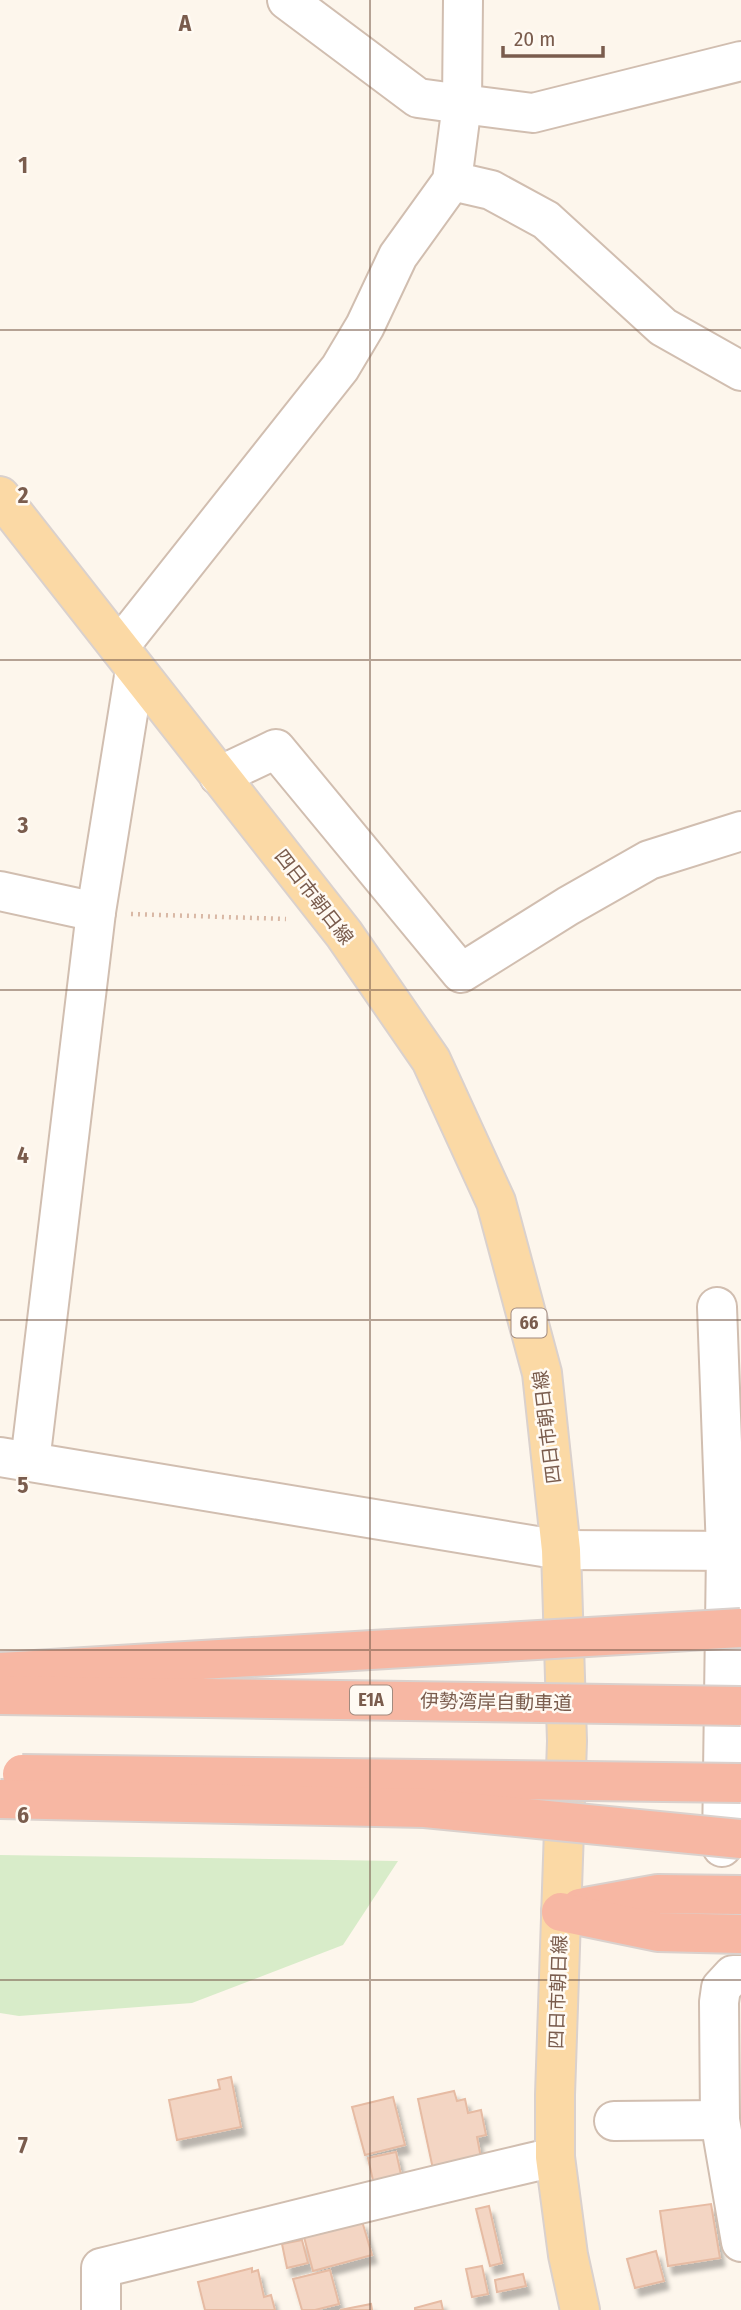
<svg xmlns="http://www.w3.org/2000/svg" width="741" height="2310" font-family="'Fira Sans Condensed','Noto Sans JP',sans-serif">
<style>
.green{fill:#d8ecc9}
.building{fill:#f3d5c3;stroke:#e6bba3;stroke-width:2;filter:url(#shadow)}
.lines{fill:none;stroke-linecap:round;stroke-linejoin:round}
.street-casing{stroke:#d1beb0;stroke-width:42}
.secondary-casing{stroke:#d6c0b0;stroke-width:42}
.primary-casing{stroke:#dad1cd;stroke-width:42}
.highway-casing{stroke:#dad1cd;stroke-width:42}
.path{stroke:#d9b8a5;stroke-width:4.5;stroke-dasharray:2 5;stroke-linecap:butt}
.street{stroke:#fff;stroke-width:38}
.secondary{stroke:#fff;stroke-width:38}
.primary{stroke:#fbd9a5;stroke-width:38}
.highway{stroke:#f7b7a3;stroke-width:38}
.highway-bridge-casing{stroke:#dad1cd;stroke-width:42;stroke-linecap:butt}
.highway-bridge{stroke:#f7b7a3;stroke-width:38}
.grid{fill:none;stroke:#7a5c4d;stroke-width:2;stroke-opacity:0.55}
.labels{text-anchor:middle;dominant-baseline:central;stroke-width:5;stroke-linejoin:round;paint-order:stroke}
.shield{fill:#fffaf3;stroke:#a28b7f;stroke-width:2}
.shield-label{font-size:18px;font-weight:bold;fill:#7a5c4d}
.street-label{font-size:19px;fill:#7a5c4d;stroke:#fffaf3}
.grid-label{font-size:23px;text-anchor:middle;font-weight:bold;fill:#7a5c4d;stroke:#fffaf3;stroke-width:5;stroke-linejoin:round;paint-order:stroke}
</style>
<defs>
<filter id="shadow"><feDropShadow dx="4.5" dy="8" stdDeviation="2" flood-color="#0004"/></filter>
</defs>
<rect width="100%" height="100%" fill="#fdf6ec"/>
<!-- green -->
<polygon class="green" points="0,1855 398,1861 343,1945 192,2003 19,2016 0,2013"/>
<!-- building -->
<g class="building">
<polygon points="231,2077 241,2127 177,2140 169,2100 220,2089 218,2080"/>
<polygon points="454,2091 457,2101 465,2099 468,2113 481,2110 486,2135 477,2137 481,2158 433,2169 418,2099"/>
<polygon points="393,2097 405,2145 365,2155 352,2107"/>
<polygon points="396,2152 402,2179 374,2185 368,2158"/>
<polygon points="711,2204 720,2258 668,2266 660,2211"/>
<polygon points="489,2206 502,2263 490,2266 476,2209"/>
<polygon points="362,2221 372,2255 313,2271 304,2237"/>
<polygon points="302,2240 308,2263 287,2268 282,2244"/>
<polygon points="656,2251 664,2281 635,2288 627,2259"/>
<polygon points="482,2266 488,2294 472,2297 466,2269"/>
<polygon points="252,2268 252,2272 258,2270 264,2297 271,2295 275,2310 205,2310 198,2282"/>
<polygon points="330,2270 339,2304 315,2310 302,2310 293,2279"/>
<polygon points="523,2274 526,2286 497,2292 495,2280"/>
<polygon points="441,2301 443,2310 415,2310 415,2308"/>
<polygon points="371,2304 372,2310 340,2310"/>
</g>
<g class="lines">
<defs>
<g id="street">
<polyline points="287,0 418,98 462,104 533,113 741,61"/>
<polyline points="452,181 491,190 546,220 663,327 741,371"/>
<polyline points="119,647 340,368 365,326 398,256 452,181 462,104 463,0"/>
<polyline points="219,776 276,749 461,973 568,906 649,860 741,831"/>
<polyline points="0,891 96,912"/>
<polyline points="717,1307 726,1551 722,1847"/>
<polyline points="0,1457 561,1550"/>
<polyline points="30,1462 96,912 135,670"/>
<polyline points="741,1975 733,1975 721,1988 719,2002 720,2120 741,2242"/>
<polyline points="614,2121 720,2120"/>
<path d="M101,2310V2268C252,2231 403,2192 555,2157"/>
</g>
<polyline id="secondary" points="561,1550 741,1551"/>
<polyline id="primary" points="0,496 344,934 431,1060 496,1202 542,1373 561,1550 567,1741 555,2095 555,2157 568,2255 580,2310"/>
<g id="highway">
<polyline points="580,1908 658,1894 741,1895"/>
<polyline points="561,1912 658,1932 741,1934"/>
</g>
</defs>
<!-- street casing -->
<use href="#street" class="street-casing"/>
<!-- secondary casing -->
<use href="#secondary" class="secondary-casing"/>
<!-- primary casing -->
<use href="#primary" class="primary-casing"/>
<!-- highway casing -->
<use href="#highway" class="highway-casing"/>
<!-- path -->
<polyline class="path" points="131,914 286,919"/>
<!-- street -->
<use href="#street" class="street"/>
<!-- secondary -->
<use href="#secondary" class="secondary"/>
<!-- primary -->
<use href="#primary" class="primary"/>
<!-- highway -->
<use href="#highway" class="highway"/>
<defs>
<g id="highway-bridge">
<polyline points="0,1672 741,1628"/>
<polyline points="0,1695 741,1706"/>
<polyline points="22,1774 741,1783"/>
<polyline points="0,1799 425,1808 741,1839"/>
</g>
</defs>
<!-- highway-bridge casing -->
<use href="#highway-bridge" class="highway-bridge-casing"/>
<!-- highway-bridge -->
<use href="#highway-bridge" class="highway-bridge"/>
</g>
<!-- grid -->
<path class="grid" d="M370,0V2310M0,330H741M0,660H741M0,990H741M0,1320H741M0,1650H741M0,1980H741"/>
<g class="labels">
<!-- shield labels -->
<g class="shield">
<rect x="511.5" y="1308.5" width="35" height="29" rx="5"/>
<rect x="350" y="1685.5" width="42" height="29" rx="5"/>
</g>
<g class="shield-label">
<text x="529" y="1323">66</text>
<text x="371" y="1700">E1A</text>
</g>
<!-- street labels -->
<g class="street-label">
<text transform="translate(314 897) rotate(52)">四日市朝日線</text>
<text transform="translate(547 1427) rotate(-97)">四日市朝日線</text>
<text transform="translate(496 1702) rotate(1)">伊勢湾岸自動車道</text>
<text transform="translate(558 1992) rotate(-88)">四日市朝日線</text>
</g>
</g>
<g class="grid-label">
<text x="185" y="31">A</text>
<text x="23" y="173">1</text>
<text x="23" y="503">2</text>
<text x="23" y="833">3</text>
<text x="23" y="1163">4</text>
<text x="23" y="1493">5</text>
<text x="23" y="1823">6</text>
<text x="23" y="2153">7</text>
</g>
<!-- scale -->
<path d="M503 46v10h100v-10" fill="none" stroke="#7a5c4d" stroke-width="3.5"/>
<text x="514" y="46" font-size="21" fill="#7a5c4d" stroke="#fffaf3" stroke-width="5" paint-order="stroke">20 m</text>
</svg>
